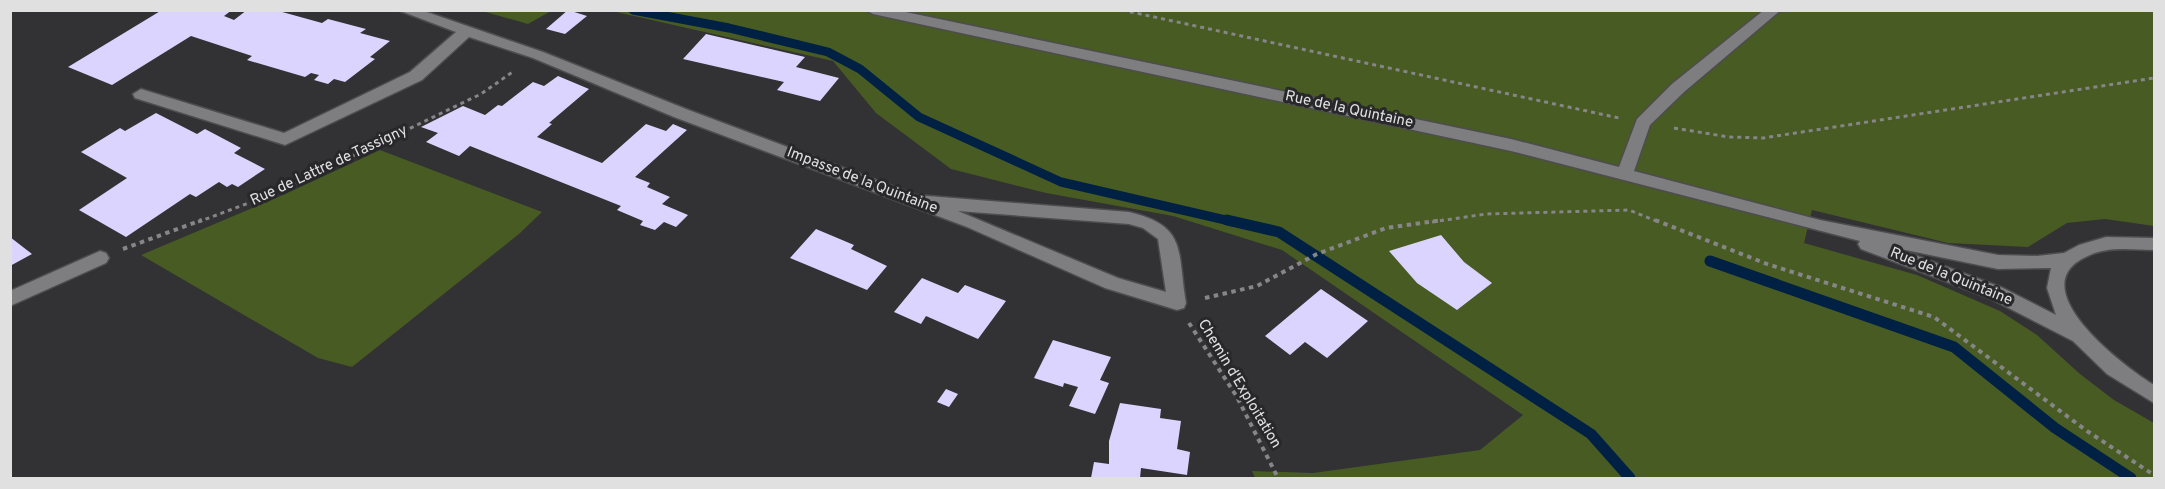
<svg xmlns="http://www.w3.org/2000/svg" width="2165" height="489" font-family="Overpass,sans-serif">
<style>
.green{fill:#475b23}
.lines{fill:none;stroke-linecap:round;stroke-linejoin:round}
.stream-far1{stroke:#002044;stroke-width:9}
.stream{stroke:#002044;stroke-width:11}
.building{fill:#dbd4ff}
.minor-casing{stroke:#4d4d4e;stroke-width:3}
.path-far1{stroke:#868587;stroke-width:3;stroke-dasharray:4 4;stroke-linecap:butt}
.path{stroke:#868587;stroke-width:4;stroke-dasharray:4.5 4.5;stroke-linecap:butt}
.minor{fill:#7e7e81;fill-rule:evenodd}
.labels{text-anchor:middle;dominant-baseline:central;stroke-width:6;stroke-linejoin:round;paint-order:stroke}
.street-label{font-size:15px;fill:#e0e0e1;stroke:#28272a}
</style>
<rect width="100%" height="100%" fill="#323134"/>
<!-- green -->
<g class="green">
<polygon points="482,11 551,11 528,24"/>
<polygon points="612,11 2154,11 2154,226 2105,219 2067,223 2028,247 1948,243 1812,210 1804,243 1917,275 2000,311 2037,335 2080,374 2114,400 2154,423 2154,478 1255,478 1252,471 1313,473 1480,450 1523,415 1282,250 1173,216 1046,193 951,169 876,113 833,61"/>
<polygon points="380,150 542,212 519,234 352,367 318,358 141,255 283,195"/>
</g>
<g class="lines">
<!-- stream-far1 -->
<polyline class="stream-far1" points="633,10 729,28 828,52 860,69 919,117 1061,182 1234,222"/>
<!-- stream -->
<g class="stream">
<polyline points="1227,220 1279,232 1591,434 1630,478"/>
<polyline points="1710,261 1954,347 2055,428 2131,478"/>
</g>
</g>
<!-- building -->
<g class="building">
<polygon points="162,10 232,10 224,16 234,20 247,10 275,10 322,23 328,19 366,29 360,33 390,41 370,57 375,59 345,82 334,79 328,84 314,80 319,75 311,73 305,77 247,60 252,56 191,36 112,85 68,67"/>
<polygon points="568,10 587,16 565,34 546,29"/>
<polygon points="706,34 805,57 796,67 839,78 820,101 777,90 784,82 683,59"/>
<polygon points="558,76 589,89 549,123 552,124 537,137 602,163 646,124 666,131 673,124 687,130 635,177 650,183 647,187 670,197 662,204 688,215 676,227 664,222 655,230 640,225 643,221 617,210 621,206 470,146 459,156 426,142 438,133 421,127 463,106 485,115 498,105 502,106 533,82 544,86"/>
<polygon points="156,113 197,134 205,129 241,148 234,153 265,169 238,187 232,184 227,187 219,182 196,197 190,194 126,237 79,210 127,178 81,152 120,128 125,131"/>
<polygon points="816,229 854,245 851,249 887,266 867,290 790,258"/>
<polygon points="1441,235 1464,262 1492,283 1457,310 1417,283 1389,251"/>
<polygon points="10,237 32,254 10,266"/>
<polygon points="922,278 958,293 965,285 1006,301 978,339 926,316 921,324 894,312"/>
<polygon points="1321,289 1368,321 1327,358 1305,342 1290,355 1265,336"/>
<polygon points="1053,340 1111,357 1100,380 1109,383 1095,414 1069,406 1078,387 1064,383 1063,387 1034,378"/>
<polygon points="946,389 958,394 949,407 937,402"/>
<polygon points="1120,403 1161,409 1160,418 1181,421 1177,449 1190,452 1187,475 1141,468 1140,478 1091,478 1094,462 1109,464 1109,441"/>
</g>
<g class="lines">
<defs>
<g id="minor">
<path d="M398,10H421L543,52L686,109L916,195L1129,212C1188,226 1177,251 1186,303L1184,308L1177,310L1105,288L967,227L674,117L533,58L469,37L422,80L285,145L135,98L133,94L141,89L284,133L410,72L456,32ZM958,211L1129,224L1143,228L1158,239L1166,292L1118,278Z"/>
<path d="M866,10H896L1511,139L1619,167L1637,119L1672,84L1764,10H1781L1684,92L1650,125L1634,171L1820,220L1998,255L2037,256L2064,253L2079,245L2106,237L2154,238V250C2134,250 2110,246 2090,255C2016,285 2123,366 2154,385V403L2107,374L2073,341L1989,298L1861,249L1858,244L1860,241L1511,151L873,14ZM1896,248L1998,269L2051,268L2047,288L2056,315L2003,288Z"/>
<polygon points="100,251 106,253 109,258 106,263 10,306 10,291"/>
</g>
</defs>
<!-- minor casing -->
<use href="#minor" class="minor-casing"/>
<!-- path-far1 -->
<g class="path-far1">
<polyline points="1122,10 1619,118"/>
<polyline points="1674,128 1729,137 1763,138 2154,78"/>
<polyline points="198,222 278,192 481,94 514,71"/>
<polyline points="1432,222 1486,214 1629,210 1659,222"/>
</g>
<!-- path -->
<g class="path">
<polyline points="1655,220 1767,264 1934,317 2087,431 2154,475"/>
<polyline points="123,249 202,220"/>
<polyline points="1205,298 1257,286 1317,254 1386,228 1443,220"/>
<polyline points="1189,323 1237,397 1278,478"/>
</g>
<!-- minor -->
<use href="#minor" class="minor"/>
</g>
<g class="labels">
<!-- street labels -->
<g class="street-label">
<text transform="translate(1349 110) rotate(12)">Rue de la Quintaine</text>
<text transform="translate(329 166) rotate(-25)">Rue de Lattre de Tassigny</text>
<text transform="translate(862 181) rotate(21)">Impasse de la Quintaine</text>
<text transform="translate(1951 277) rotate(22)">Rue de la Quintaine</text>
<text transform="translate(1239 384) rotate(59)">Chemin d'Exploitation</text>
</g>
</g>
<!-- border -->
<rect width="2165" height="489" fill="none" stroke="#e0e0e1" stroke-width="24"/>
</svg>
